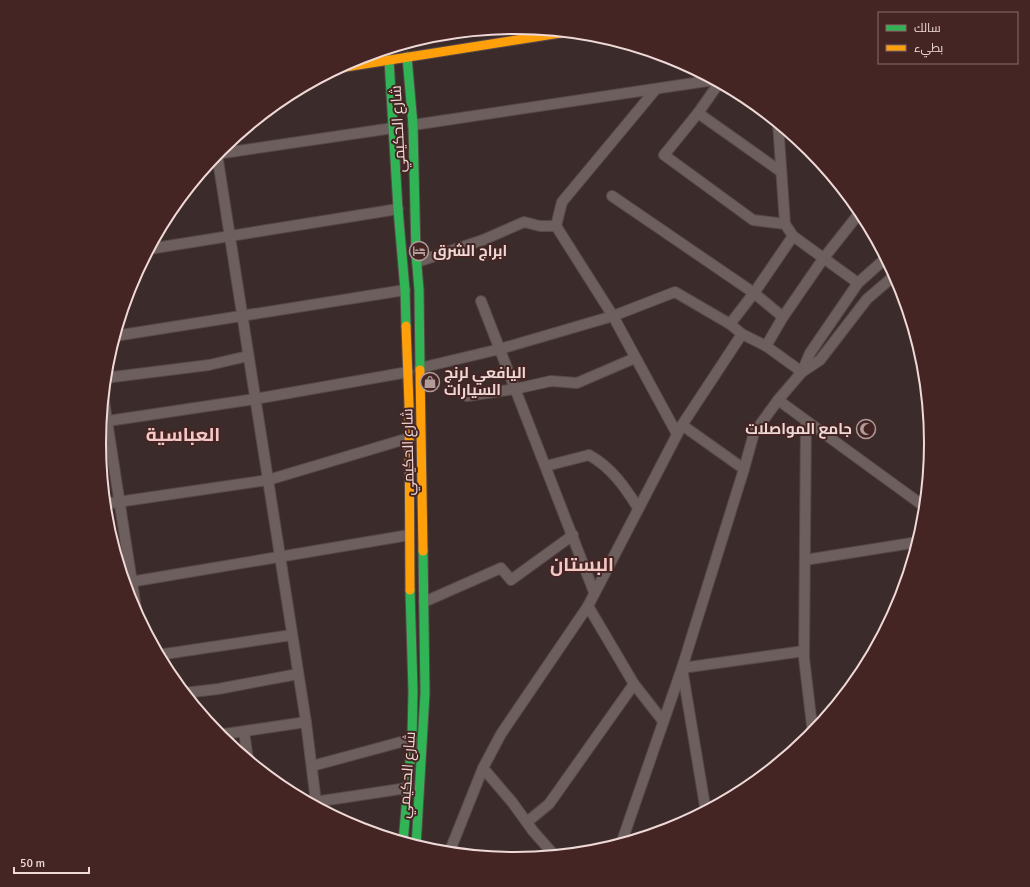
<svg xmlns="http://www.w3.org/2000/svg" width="1030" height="887" font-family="Signika,Cairo,sans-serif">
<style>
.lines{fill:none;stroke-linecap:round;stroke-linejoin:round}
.street-casing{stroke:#574948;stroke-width:12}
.fast-casing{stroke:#574948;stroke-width:11}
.slow-casing{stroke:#574948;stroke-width:11}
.street{stroke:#6c5f5e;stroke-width:10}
.fast{stroke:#30b455;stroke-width:9}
.slow{stroke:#ff9f0a;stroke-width:9}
.labels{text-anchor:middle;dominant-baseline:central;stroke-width:4;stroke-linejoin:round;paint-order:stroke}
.street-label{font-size:15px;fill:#efd9d7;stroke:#442523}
.poi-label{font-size:15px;font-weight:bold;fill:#efd9d7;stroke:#442523;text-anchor:start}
.district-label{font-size:19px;font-weight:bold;fill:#f3c8c5;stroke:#442523}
.rim{fill:none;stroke:#efd9d7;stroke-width:2}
</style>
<rect width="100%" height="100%" fill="#3c2b2b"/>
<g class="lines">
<defs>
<g id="street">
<polyline points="719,83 698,113 664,155 753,220 785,224"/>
<polyline points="698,113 780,171"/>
<polyline points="778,123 785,224 793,236 858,283"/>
<polyline points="413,125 714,80"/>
<polyline points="217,154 306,722"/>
<polyline points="217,154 393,128"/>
<polyline points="612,196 754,293 783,317"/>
<polyline points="149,249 398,209"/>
<polyline points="417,262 483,240 524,222 540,226 556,226"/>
<polyline points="481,301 594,592"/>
<polyline points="730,324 754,293 793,236"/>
<polyline points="115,336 405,290"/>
<polyline points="766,346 783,317 823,259 861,211"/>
<polyline points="420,368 500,349 613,316 556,226 562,202 656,89"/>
<polyline points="802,372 810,353 858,283 886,258"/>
<polyline points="105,378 209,365 248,356"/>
<polyline points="103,395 137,615"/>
<polyline points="467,396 515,389 551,381 577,383 635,358"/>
<polyline points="778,400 925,507"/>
<polyline points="806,421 804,658 813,734"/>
<polyline points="101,422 255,399 408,372"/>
<polyline points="682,425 742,334 766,346 802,372"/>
<polyline points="677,434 613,316 675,292 730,324 742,334"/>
<path d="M546,466L589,455C611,467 625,487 638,508"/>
<polyline points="104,504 268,480 409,438"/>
<polyline points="805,560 918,542"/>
<polyline points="124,583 409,535"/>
<polyline points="424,602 501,568 511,580 573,535"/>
<polyline points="588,606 682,425 744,469"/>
<polyline points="158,655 292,635"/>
<polyline points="184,693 218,689 298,674"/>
<polyline points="244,732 248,760"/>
<polyline points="218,735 306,722 316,802"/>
<polyline points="312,766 412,739"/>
<polyline points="483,768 512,802 533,831 555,856"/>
<polyline points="308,803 407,788"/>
<polyline points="706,812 682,668 804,651"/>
<polyline points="527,822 549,804 634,684"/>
<polyline points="621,844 682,668 744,469 754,433 778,400 802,372 820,360 867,299 895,275"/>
<polyline points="449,853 483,768 501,734 588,606 634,684 663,721"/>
</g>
<g id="fast">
<polyline points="407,57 413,125 416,254 419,290 420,370"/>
<polyline points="389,60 398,209 405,290 406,326"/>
<polyline points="403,843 412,739 413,691 410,590"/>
<polyline points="416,847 425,693 423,551"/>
</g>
<g id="slow">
<polyline points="339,68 567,32"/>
<polyline points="406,326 409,405 410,590"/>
<polyline points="420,370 423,551"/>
</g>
</defs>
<!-- street casing -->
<use href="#street" class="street-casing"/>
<!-- fast casing -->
<use href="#fast" class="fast-casing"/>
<!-- slow casing -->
<use href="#slow" class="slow-casing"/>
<!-- street -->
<use href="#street" class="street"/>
<!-- fast -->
<use href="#fast" class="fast"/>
<!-- slow -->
<use href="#slow" class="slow"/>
</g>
<!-- icons -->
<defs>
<symbol id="hotel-ring" viewBox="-11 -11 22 22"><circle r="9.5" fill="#442523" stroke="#b09c9b" stroke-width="1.5"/><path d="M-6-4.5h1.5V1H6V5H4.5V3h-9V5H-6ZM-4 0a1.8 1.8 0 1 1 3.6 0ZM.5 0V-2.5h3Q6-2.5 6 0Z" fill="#b09c9b"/></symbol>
<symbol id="shop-ring" viewBox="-11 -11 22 22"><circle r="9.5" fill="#442523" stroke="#b09c9b" stroke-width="1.5"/><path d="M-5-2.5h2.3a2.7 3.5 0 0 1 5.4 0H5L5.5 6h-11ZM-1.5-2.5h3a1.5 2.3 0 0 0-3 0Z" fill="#b09c9b"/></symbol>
<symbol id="mosque-ring" viewBox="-11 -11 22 22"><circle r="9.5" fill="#442523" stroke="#b09c9b" stroke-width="1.5"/><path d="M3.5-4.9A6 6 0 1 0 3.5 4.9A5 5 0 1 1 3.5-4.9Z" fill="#b09c9b"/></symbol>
</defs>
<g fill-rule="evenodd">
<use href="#hotel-ring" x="408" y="240" width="22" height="22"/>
<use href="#shop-ring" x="419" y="371" width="22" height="22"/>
<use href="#mosque-ring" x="855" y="418" width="22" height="22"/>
</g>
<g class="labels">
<!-- street labels -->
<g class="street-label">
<text transform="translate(398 129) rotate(-93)">شارع الحكيمي</text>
<text transform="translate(408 452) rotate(-91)">شارع الحكيمي</text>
<text transform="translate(407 775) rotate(-86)">شارع الحكيمي</text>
</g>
<!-- poi labels -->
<g class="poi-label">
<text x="433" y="251">ابراج الشرق</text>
<text x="444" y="373">اليافعي لرنج<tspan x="444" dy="17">السيارات</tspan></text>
<text x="852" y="429" text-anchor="end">جامع المواصلات</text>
</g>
<!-- district labels -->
<g class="district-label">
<text x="183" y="435">العباسية</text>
<text x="582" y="565">البستان</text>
</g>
</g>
<!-- crop -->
<path d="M0 0H1030V887H0ZM106 443a409 409 0 1 1 818 0a409 409 0 1 1-818 0Z" fill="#442523" fill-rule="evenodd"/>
<path class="rim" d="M106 443a409 409 0 1 1 818 0a409 409 0 1 1-818 0Z"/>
<!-- legend -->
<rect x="878" y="12" width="140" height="52" fill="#442523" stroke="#886d6b"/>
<rect x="886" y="25" width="20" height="6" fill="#30b455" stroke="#886d6b"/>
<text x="914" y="32" font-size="12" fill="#efd9d7">سالك</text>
<rect x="886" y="45" width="20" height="6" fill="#ff9f0a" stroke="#886d6b"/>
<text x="914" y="52" font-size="12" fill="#efd9d7">بطيء</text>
<!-- scale -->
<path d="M14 867v6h75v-6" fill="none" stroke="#efd9d7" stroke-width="2"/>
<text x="20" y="867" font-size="12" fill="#efd9d7" stroke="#442523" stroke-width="3" paint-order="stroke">50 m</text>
</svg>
